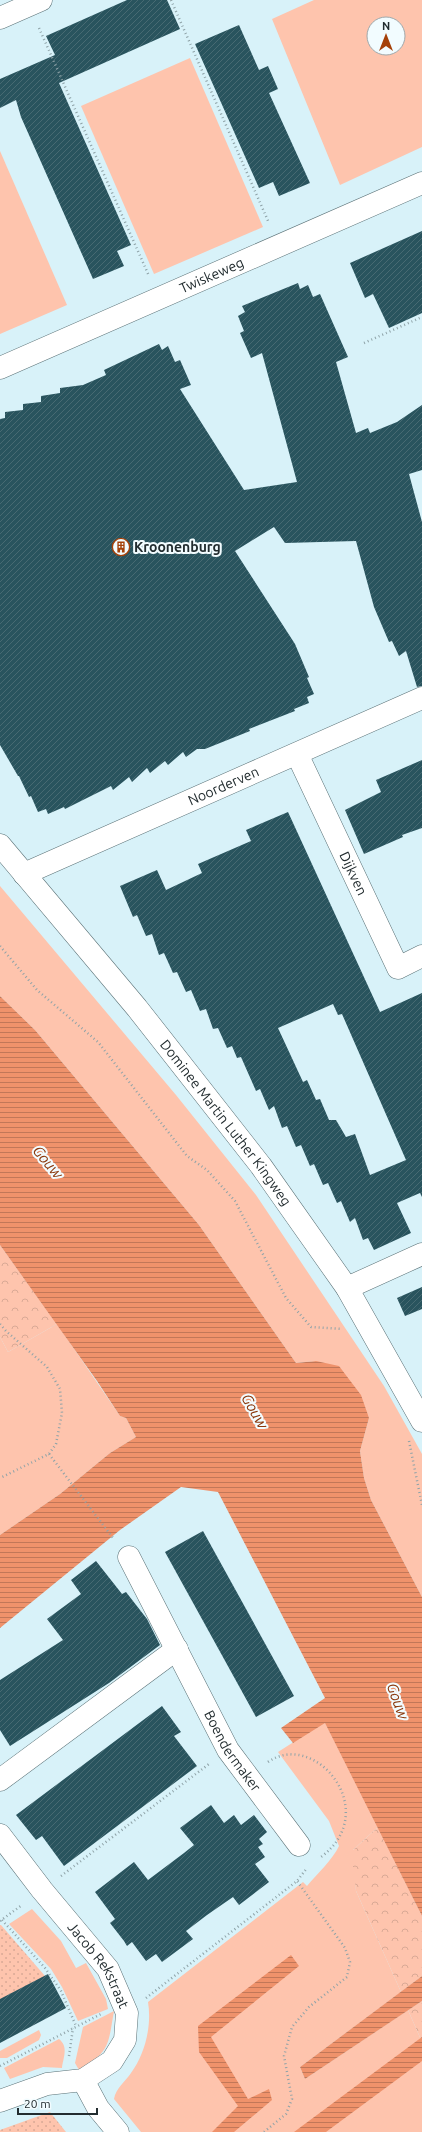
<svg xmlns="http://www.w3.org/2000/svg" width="422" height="2132" font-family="Ubuntu,sans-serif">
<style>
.green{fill:#fec4ad;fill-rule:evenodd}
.forest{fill:url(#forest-crowns)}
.garden{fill:url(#garden-dots)}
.water{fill:url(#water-rules)}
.building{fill:url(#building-hatch);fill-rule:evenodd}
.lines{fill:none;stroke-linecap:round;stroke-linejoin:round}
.street-casing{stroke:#5a7176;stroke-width:23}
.path{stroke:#8fa3a8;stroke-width:2.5;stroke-dasharray:1 3;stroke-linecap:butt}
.street{stroke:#fff;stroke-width:22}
.labels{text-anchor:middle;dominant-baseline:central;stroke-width:4;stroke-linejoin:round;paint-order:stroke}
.street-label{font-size:14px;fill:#222c2f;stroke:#f2fcff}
.poi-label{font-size:14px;font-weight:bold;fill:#222c2f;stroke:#f2fcff;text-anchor:start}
.water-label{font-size:15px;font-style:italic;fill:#8a370b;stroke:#f2fcff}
</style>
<defs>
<pattern id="forest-crowns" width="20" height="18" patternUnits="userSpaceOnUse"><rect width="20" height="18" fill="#fec4ad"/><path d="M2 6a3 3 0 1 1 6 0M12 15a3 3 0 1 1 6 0" fill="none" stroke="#d9a995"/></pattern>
<pattern id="garden-dots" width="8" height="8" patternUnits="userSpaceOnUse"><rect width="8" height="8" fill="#fec4ad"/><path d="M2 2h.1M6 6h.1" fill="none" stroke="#d9a995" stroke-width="1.8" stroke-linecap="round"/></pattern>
<pattern id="water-rules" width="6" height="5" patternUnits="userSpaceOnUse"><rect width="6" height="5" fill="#ef926b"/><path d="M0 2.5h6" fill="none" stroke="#c17758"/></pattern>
<pattern id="building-hatch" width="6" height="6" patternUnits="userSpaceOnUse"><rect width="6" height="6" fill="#29545e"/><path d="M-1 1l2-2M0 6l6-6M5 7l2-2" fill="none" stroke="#476a72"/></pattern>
</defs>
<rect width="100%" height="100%" fill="#d8f2f9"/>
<!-- green -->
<g class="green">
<path d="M314,0H422V147L340,185L272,19ZM374,24H398V48H374Z"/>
<polygon points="190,58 263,227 154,274 81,106"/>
<polygon points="0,151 67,305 0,334"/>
<polygon points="0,886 176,1095 256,1195 384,1386 422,1454 422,1597 371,1500 364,1478 360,1451 369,1418 316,1361 296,1363 199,1225 35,1030 0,996"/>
<polygon points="57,1324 120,1416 126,1418 136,1437 110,1453 60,1494 0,1535 0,1337 8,1352"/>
<path d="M325,1722L378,1827L353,1850L356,1891L401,1992L300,2067L305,2079L408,2010L422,2042V2132H141L114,2099C116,2088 125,2082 131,2073C145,2054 152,2026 148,2002L303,1882L307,1886C317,1874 333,1859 339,1846L329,1821L278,1752Z"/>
<polygon points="32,1909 61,1941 76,1968 86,1963 106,1999 108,2009 78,2021 62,1987 51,1969 9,1924"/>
<path d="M114,2011C108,2045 110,2052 79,2070L75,2063L83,2027Z"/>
<polygon points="39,2030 41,2035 39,2040 7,2058 0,2058 0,2051"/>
<path d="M59,2039C69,2047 63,2058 62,2068L43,2067L10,2079L4,2068Z"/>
</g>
<!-- forest -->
<g class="forest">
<polygon points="0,1245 57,1324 8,1352 0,1337"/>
<polygon points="378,1827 422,1916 422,1976 401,1992 356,1891 353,1869 353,1850"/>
<polygon points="422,2001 422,2042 408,2010"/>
</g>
<!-- garden -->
<g class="garden">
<polygon points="1,1925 45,1976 0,2000 0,1925"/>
<polygon points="50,2112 66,2132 0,2132 0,2130"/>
</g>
<!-- water -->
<g class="water">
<polygon points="0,996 35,1030 199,1225 296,1363 316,1361 339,1366 361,1395 369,1418 360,1451 364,1478 371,1500 422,1597 422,1916 325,1723 293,1743 281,1728 325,1698 218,1492 181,1487 120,1530 0,1628 0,1535 60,1494 110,1453 136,1437 126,1418 120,1416 97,1381 0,1245"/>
<polygon points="291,1955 299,1966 211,2037 248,2099 269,2089 272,2100 234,2132 212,2132 238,2106 199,2052 198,2026"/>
<polygon points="422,1976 422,2001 305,2079 300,2067"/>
<polygon points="422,2037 422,2061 326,2132 294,2132"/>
</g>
<!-- building -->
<g class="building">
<polygon points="127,0 167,0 180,29 59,83 131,245 117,251 124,266 93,279 21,117 16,100 0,108 0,79 55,55 46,36"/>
<polygon points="239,25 259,70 268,66 278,89 269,93 310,183 279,196 273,182 259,188 195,44"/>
<polygon points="422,231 422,313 389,328 373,294 365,298 350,263"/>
<polygon points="298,283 300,289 308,285 313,297 320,294 348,357 336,362 356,433 368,428 370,433 397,422 422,405 422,470 409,474 422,522 422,686 417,687 406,651 399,656 392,641 389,642 374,607 356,541 285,543 274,527 235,551 295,644 309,677 307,678 314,694 307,697 309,703 294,709 295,711 249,729 250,731 205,749 197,749 186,757 183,752 168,765 165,761 150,773 147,768 132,782 129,777 113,790 111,786 65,809 64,807 48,814 46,809 38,812 31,796 29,797 19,776 18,776 0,745 0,419 5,418 5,412 23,410 23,404 41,402 41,396 60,393 60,388 83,385 106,375 104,370 159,344 162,350 168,346 175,362 180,360 191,385 180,389 244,490 297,482 262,353 251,358 240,333 244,331 238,316 245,312 242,306"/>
<polygon points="422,760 422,828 402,835 403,837 364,854 345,810 381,792 376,780"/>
<path d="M288,812L380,1012L422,993V1197L420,1193L397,1203L411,1233L374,1250L368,1238L363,1240L355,1218L350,1222L341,1201L337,1203L328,1183L323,1185L314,1164L310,1166L301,1145L296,1147L287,1126L282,1128L274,1106L269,1110L260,1089L256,1091L241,1057L237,1058L232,1046L227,1048L218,1028L213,1029L206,1009L200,1011L191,990L186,992L177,972L173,973L164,953L159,955L152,934L146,936L137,915L133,917L120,886L157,870L166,890L202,873L198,864L251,841L246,830ZM333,1004L338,1015L342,1014L406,1160L370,1175L355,1134L346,1137L336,1120H329L320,1099L316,1100L307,1080L303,1082L278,1028Z"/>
<polygon points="422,1287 422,1309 405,1316 397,1298"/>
<polygon points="203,1531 294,1696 256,1717 165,1552"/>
<polygon points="96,1561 122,1594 126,1592 147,1619 160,1645 109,1683 10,1746 0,1730 0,1680 63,1640 47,1619 81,1594 71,1580"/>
<polygon points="162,1706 181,1732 174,1736 197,1766 64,1866 42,1836 36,1840 16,1815"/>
<polygon points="211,1805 224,1823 234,1815 241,1825 254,1815 267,1832 259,1839 263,1844 258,1847 265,1857 255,1864 269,1882 239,1905 233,1897 207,1915 186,1931 193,1939 162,1962 156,1954 146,1961 132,1942 127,1946 124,1941 110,1923 115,1919 95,1892 134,1862 148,1880 184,1853 194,1845 180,1828"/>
<polygon points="48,1974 66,2008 0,2043 0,1999"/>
</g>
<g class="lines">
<defs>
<g id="street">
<polyline points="0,18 41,0"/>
<path id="s1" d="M0,368L422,183"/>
<path id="s2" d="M297,754L398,968L422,956"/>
<path id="s3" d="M0,845L137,1008L261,1166L347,1288L422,1421"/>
<path id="s4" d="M24,874L422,698"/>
<polyline points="347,1288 422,1254"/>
<path id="s5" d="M129,1557L228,1750L299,1845"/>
<polyline points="0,1780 177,1649"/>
<path id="s6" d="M0,1835L42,1890L108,1969L127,2013L125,2040L112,2061L83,2080L47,2084L0,2101"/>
<polyline points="83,2080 98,2108 118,2132"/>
</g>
</defs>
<!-- street casing -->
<use href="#street" class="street-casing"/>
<!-- path -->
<g class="path">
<polyline points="171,0 269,223"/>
<polyline points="39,28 149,276"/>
<polyline points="364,343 422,317"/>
<polyline points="0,946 37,990 98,1042 187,1156 207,1170 235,1201 286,1298 311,1327 342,1329"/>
<polyline points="0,1324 6,1331 47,1367 60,1389 62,1413 56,1444 49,1454 0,1478"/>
<polyline points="409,1441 422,1505"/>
<polyline points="49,1454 113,1538"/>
<path d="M268,1762C315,1729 383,1811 321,1857"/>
<polyline points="61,1876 209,1764"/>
<polyline points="2,1920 45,1968 61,1991 76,2026"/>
<polyline points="0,1921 22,1905"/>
<polyline points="146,1998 297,1881 307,1868"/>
<polyline points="69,2056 73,2028"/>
<polyline points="0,2066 101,2014"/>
<polyline points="264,2132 286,2114 292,2099 284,2056 292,2027 309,2007 347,1977 350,1962 345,1948 297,1881"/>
</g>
<!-- street -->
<use href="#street" class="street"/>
</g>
<!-- icons -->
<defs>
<symbol id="building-ring" viewBox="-11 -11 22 22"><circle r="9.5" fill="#f2fcff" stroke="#a54109" stroke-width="1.5"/><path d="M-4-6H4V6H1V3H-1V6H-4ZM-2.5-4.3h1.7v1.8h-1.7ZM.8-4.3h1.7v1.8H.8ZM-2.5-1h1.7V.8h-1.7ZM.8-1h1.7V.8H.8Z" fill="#a54109"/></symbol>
</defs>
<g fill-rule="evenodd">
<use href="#building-ring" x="111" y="537" width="20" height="20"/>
</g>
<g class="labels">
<!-- street labels -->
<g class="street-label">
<text stroke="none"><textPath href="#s1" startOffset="231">Twiskeweg</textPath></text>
<text stroke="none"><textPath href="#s4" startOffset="218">Noorderven</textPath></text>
<text stroke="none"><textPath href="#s2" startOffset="132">Dijkven</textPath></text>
<text stroke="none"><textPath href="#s3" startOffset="358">Dominee Martin Luther Kingweg</textPath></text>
<text stroke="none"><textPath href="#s5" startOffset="220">Boendermaker</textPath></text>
<text stroke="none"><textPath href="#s6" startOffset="164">Jacob Rekstraat</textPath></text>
</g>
<!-- poi labels -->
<g class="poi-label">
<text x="134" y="547">Kroonenburg</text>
</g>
<!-- water labels -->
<g class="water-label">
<text transform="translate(48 1162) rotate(50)">Gouw</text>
<text transform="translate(255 1411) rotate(60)">Gouw</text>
<text transform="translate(398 1701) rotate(70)">Gouw</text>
</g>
</g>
<!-- north arrow -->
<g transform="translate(386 36)"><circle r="19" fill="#f2fcff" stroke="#9fa9ac"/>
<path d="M0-3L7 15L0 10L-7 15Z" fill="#a54109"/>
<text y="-6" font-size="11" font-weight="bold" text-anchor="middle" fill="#222c2f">N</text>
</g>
<!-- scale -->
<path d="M18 2108v6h79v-6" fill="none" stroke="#222c2f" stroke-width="2"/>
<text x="24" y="2108" font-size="12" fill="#222c2f" stroke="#f2fcff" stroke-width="3" paint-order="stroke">20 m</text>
</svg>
